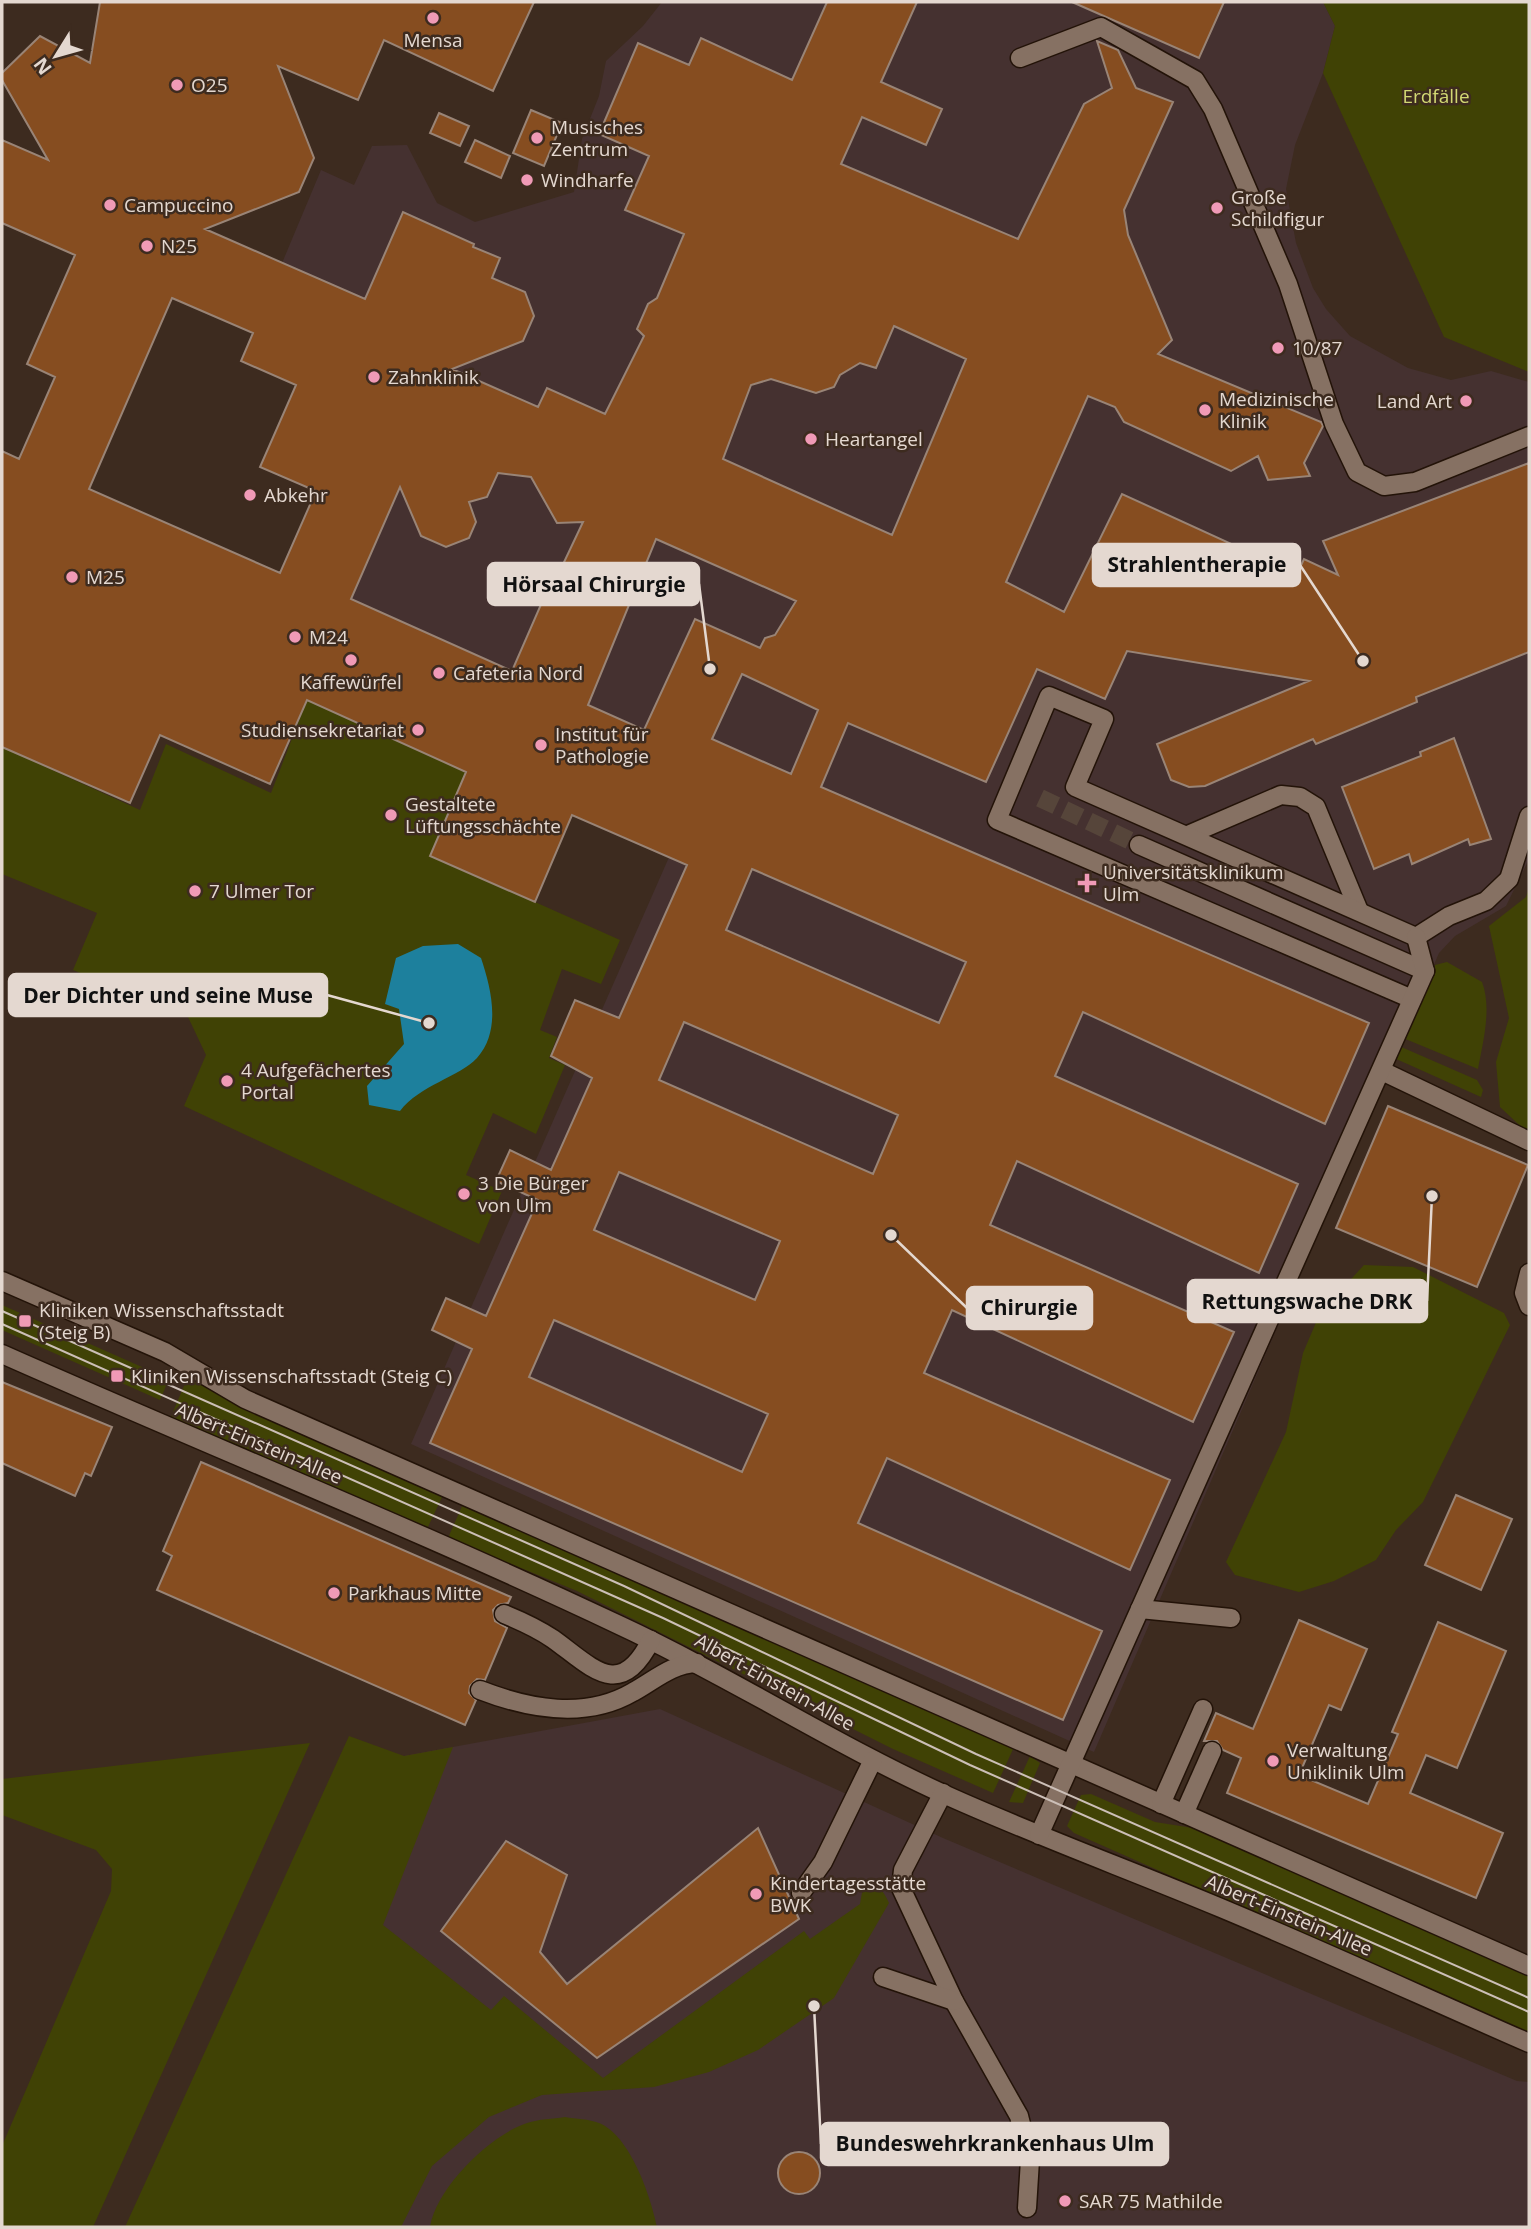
<svg xmlns="http://www.w3.org/2000/svg" width="1531" height="2229" font-family="'Open Sans',sans-serif">
<style>
.medical{fill:#453130}
.green{fill:#404205}
.water{fill:#1d809d}
.building{fill:#864d20;stroke:#998476;stroke-width:2;fill-rule:evenodd}
.lines{fill:none;stroke-linecap:round;stroke-linejoin:round}
.minor-tunnel{stroke:#56453a;stroke-width:18;stroke-dasharray:18 9;stroke-linecap:butt}
.minor-casing{stroke:#231308;stroke-width:21}
.minor{stroke:#867163;stroke-width:18}
.tram{stroke:#ccbfb7;stroke-width:2}
.poi-dot{fill:#f09ab6;stroke:#3d2b1f;stroke-width:2.5}
.labels{text-anchor:middle;dominant-baseline:central;stroke-width:5;stroke-linejoin:round;paint-order:stroke}
.poi-label{font-size:19px;fill:#e4d8d0;stroke:#3d2b1f;text-anchor:start}
.park-label{font-size:19px;fill:#d2d873;stroke:#3d2b1f}
.street-label{font-size:19px;fill:#e4d8d0;stroke:#3d2b1f}
.leader{fill:none;stroke:#e4d8d0;stroke-width:2.5}
.callout-dot{fill:#e4d8d0;stroke:#3d2b1f;stroke-width:2.5}
.callout{fill:#e4d8d0;stroke:#e4d8d0;stroke-width:2.5}
.callout-label{font-size:21px;text-anchor:middle;font-weight:bold;fill:#111}
</style>
<rect width="100%" height="100%" fill="#3d2b1f"/>
<!-- medical -->
<g class="medical">
<polygon points="662,2 1323,2 1335,26 1323,73 1295,145 1286,189 1296,243 1313,288 1326,309 1350,336 1408,368 1451,380 1491,371 1529,382 1529,859 1506,906 1455,936 1439,953 1094,1752 411,1444 710,764 695,753 358,602 280,573 316,492 260,467 296,385 241,361 321,170 354,185 372,146 407,145 437,203 475,222 574,192 582,139 599,96 606,61 643,26"/>
<polygon points="660,1709 943,1838 1517,2081 1529,2082 1529,2227 185,2227 404,1756"/>
</g>
<!-- green -->
<g class="green">
<polygon points="1323,2 1529,2 1529,372 1444,337 1323,73 1335,26"/>
<polygon points="307,700 466,772 535,902 620,940 601,984 562,969 540,1030 557,1037 549,1058 565,1065 536,1134 493,1113 466,1175 502,1191 479,1244 184,1106 206,1055 188,1017 73,970 97,913 2,874 2,747 140,810 166,744 271,793"/>
<polygon points="1529,888 1529,1134 1500,1107 1496,1062 1509,1018 1489,926 1526,897"/>
<path d="M1447,962L1482,982C1492,1008 1483,1042 1478,1069L1403,1038L1435,965Z"/>
<polygon points="1399,1046 1477,1080 1483,1090 1481,1097 1394,1058"/>
<polygon points="1364,1265 1413,1267 1504,1313 1510,1325 1423,1502 1396,1530 1376,1560 1334,1581 1299,1592 1235,1575 1226,1562 1286,1432 1303,1353 1320,1313"/>
<polygon points="2,1305 169,1379 160,1400 2,1330"/>
<polygon points="189,1374 228,1400 443,1495 427,1529 170,1419"/>
<polygon points="463,1504 1014,1747 993,1793 893,1749 577,1591 448,1538"/>
<path d="M349,1736L404,1756L453,1747L383,1925L491,2010L504,1996L603,2078L804,1931L810,1939L860,1904L863,1887C878,1885 883,1889 889,1903L834,1998L758,2050L709,2072L654,2087L542,2095L489,2117L432,2166L401,2227H125Z"/>
<polygon points="310,1743 93,2227 2,2227 2,2146 111,1891 112,1869 96,1850 2,1815 2,1779"/>
<polygon points="1030,1756 1040,1763 1023,1803 1009,1802"/>
<polygon points="1091,1794 1155,1822 1193,1828 1529,1976 1529,2034 1074,1833 1067,1826 1081,1795"/>
<path d="M565,2117C576,2119 589,2119 599,2123C630,2135 651,2197 657,2227H430C436,2188 490,2135 527,2123C539,2119 553,2119 565,2117Z"/>
</g>
<!-- water -->
<path class="water" d="M458,944L481,958C491,988 502,1030 477,1058C459,1077 420,1085 400,1111L369,1105L367,1086L404,1044L399,1009L385,1004L396,958L423,946Z"/>
<!-- building -->
<g class="building">
<path d="M100,2H534L493,91L384,40L358,100L278,66L314,158L299,192L205,229L365,299L403,212L474,244L473,247L500,258L492,278L525,292L534,316L523,341L452,369L538,407L547,388L605,414L644,336L637,329L648,304L657,298L684,234L625,210L649,156L599,134L638,43L689,65L701,38L792,80L827,2H917L881,82L942,109L926,145L862,117L841,164L1018,239L1084,104L1112,88L1097,41L1118,50L1136,88L1173,102L1124,210L1128,235L1172,340L1158,354L1321,422L1323,426L1304,463L1310,476L1268,480L1258,456L1231,471L1124,422L1115,407L1088,396L1006,582L1064,612L1122,494L1297,574L1304,559L1338,575L1323,541L1529,463V652L1416,697L1417,702L1316,744L1313,739L1205,786L1189,787L1171,780L1157,744L1309,681L1127,651L1105,699L1037,669L986,782L848,723L821,787L1369,1023L1325,1124L1083,1012L1055,1076L1298,1184L1259,1273L1017,1161L990,1225L1234,1332L1193,1422L952,1310L924,1373L1170,1480L1130,1570L887,1458L858,1523L1102,1631L1063,1720L430,1443L472,1349L432,1330L446,1298L486,1316L538,1200L496,1181L510,1150L551,1170L592,1078L551,1056L575,1000L619,1018L687,865L572,815L535,902L430,856L466,772L307,700L270,784L160,735L130,803L2,747V451L19,459L55,377L27,364L75,255L2,223V140L48,160L2,80V73L40,36L90,63ZM172,298L253,333L241,361L296,385L260,467L316,491L280,573L89,489ZM894,326L966,359L892,535L723,459L751,385L771,379L816,393L834,387L840,375L860,363L876,368ZM498,473L531,477L557,523L583,522L549,594L546,593L512,671L351,599L400,487L421,536L446,547L469,538L476,522L469,502L487,497ZM656,539L796,601L775,635L765,638L760,648L695,619L644,730L588,705ZM742,674L818,710L791,774L712,739ZM752,869L966,962L939,1023L726,930ZM684,1022L898,1115L873,1174L659,1080ZM619,1172L780,1241L755,1300L594,1230ZM554,1320L768,1414L742,1472L529,1377Z"/>
<polygon points="1072,2 1224,2 1199,58"/>
<polygon points="531,110 562,123 544,166 513,153"/>
<polygon points="439,113 469,126 460,146 430,133"/>
<polygon points="475,140 510,156 501,178 465,162"/>
<polygon points="1454,738 1491,839 1470,845 1468,839 1412,864 1409,854 1374,869 1342,787 1421,756 1420,752"/>
<polygon points="1388,1106 1528,1165 1477,1287 1336,1228"/>
<polygon points="2,1382 112,1427 91,1476 85,1473 75,1496 2,1463"/>
<polygon points="201,1462 511,1597 508,1603 498,1605 493,1610 495,1621 507,1628 485,1680 477,1679 470,1686 469,1693 476,1700 465,1725 157,1590 172,1556 163,1551"/>
<polygon points="1456,1495 1512,1519 1481,1590 1425,1565"/>
<polygon points="1299,1620 1367,1649 1341,1710 1329,1705 1299,1775 1368,1804 1398,1734 1392,1732 1438,1622 1506,1651 1457,1768 1426,1755 1410,1793 1503,1833 1476,1898 1227,1793 1241,1758 1223,1750 1217,1741 1204,1741 1216,1713 1253,1729"/>
<polygon points="758,1828 799,1919 597,2058 441,1931 506,1841 567,1875 540,1952 567,1984"/>
<circle cx="799" cy="2173" r="21"/>
</g>
<g class="lines">
<!-- minor-tunnel -->
<polyline class="minor-tunnel" points="1040,798 1139,845"/>
<defs>
<g id="minor">
<polyline points="1020,58 1101,27 1195,80 1213,109 1288,284 1334,424 1357,472 1384,486 1415,482 1529,436"/>
<polyline points="1188,835 1281,795 1300,797 1316,807 1359,911"/>
<polyline points="1139,845 1425,971"/>
<polyline points="1416,937 1449,916 1486,901 1509,879 1529,816"/>
<polyline points="1412,999 997,820 1049,696 1104,719 1075,787 1416,937"/>
<polyline points="1382,1071 1529,1141"/>
<polyline points="1529,1273 1524,1293 1529,1306"/>
<polyline points="2,1281 165,1352 245,1399 1529,1966"/>
<path d="M2,1354C207,1445 416,1529 619,1625C731,1677 835,1745 948,1796C1037,1836 1130,1870 1221,1908C1324,1951 1426,1998 1529,2043"/>
<polyline points="1140,1609 1231,1618"/>
<path d="M504,1614C521,1621 537,1628 553,1639C592,1667 620,1702 651,1640"/>
<path d="M480,1690C529,1709 585,1720 633,1692C655,1680 671,1664 697,1663"/>
<polyline points="943,1793 903,1870 901,1888 954,2001 1019,2116 1030,2160 1027,2208"/>
<polyline points="1161,1804 1203,1709"/>
<polyline points="1184,1814 1212,1751"/>
<polyline points="1039,1835 1425,971 1416,937"/>
<polyline points="801,1893 823,1862 873,1760"/>
<polyline points="883,1977 954,2001"/>
</g>
</defs>
<!-- minor casing -->
<use href="#minor" class="minor-casing"/>
<!-- minor -->
<use href="#minor" class="minor"/>
<!-- tram -->
<g class="tram">
<polyline points="2,1311 624,1586 976,1754 1529,1998"/>
<polyline points="2,1324 663,1618 970,1765 1529,2012"/>
</g>
</g>
<!-- markers -->
<g class="poi-dot">
<circle cx="433" cy="18" r="7"/>
<circle cx="177" cy="85" r="7"/>
<circle cx="537" cy="138" r="7"/>
<circle cx="527" cy="180" r="7"/>
<circle cx="110" cy="205" r="7"/>
<circle cx="1217" cy="208" r="7"/>
<circle cx="147" cy="246" r="7"/>
<circle cx="1278" cy="348" r="7"/>
<circle cx="374" cy="377" r="7"/>
<circle cx="1466" cy="401" r="7"/>
<circle cx="1205" cy="410" r="7"/>
<circle cx="811" cy="439" r="7"/>
<circle cx="250" cy="495" r="7"/>
<circle cx="72" cy="577" r="7"/>
<circle cx="295" cy="637" r="7"/>
<circle cx="351" cy="660" r="7"/>
<circle cx="439" cy="673" r="7"/>
<circle cx="418" cy="730" r="7"/>
<circle cx="541" cy="745" r="7"/>
<circle cx="391" cy="815" r="7"/>
<path d="M1083.5 872.5h7v7h7v7h-7v7h-7v-7h-7v-7h7z"/>
<circle cx="195" cy="891" r="7"/>
<circle cx="227" cy="1081" r="7"/>
<circle cx="464" cy="1194" r="7"/>
<rect x="18" y="1314" width="14" height="14" rx="3.5"/>
<rect x="110" y="1369" width="14" height="14" rx="3.5"/>
<circle cx="334" cy="1593" r="7"/>
<circle cx="1273" cy="1761" r="7"/>
<circle cx="756" cy="1894" r="7"/>
<circle cx="1065" cy="2201" r="7"/>
</g>
<g class="labels">
<!-- poi labels -->
<g class="poi-label">
<text x="433" y="40" text-anchor="middle">Mensa</text>
<text x="191" y="85">O25</text>
<text x="551" y="127">Musisches<tspan x="551" dy="22">Zentrum</tspan></text>
<text x="541" y="180">Windharfe</text>
<text x="1231" y="197">Große<tspan x="1231" dy="22">Schildfigur</tspan></text>
<text x="124" y="205">Campuccino</text>
<text x="161" y="246">N25</text>
<text x="1292" y="348">10/87</text>
<text x="388" y="377">Zahnklinik</text>
<text x="1219" y="399">Medizinische<tspan x="1219" dy="22">Klinik</tspan></text>
<text x="1452" y="401" text-anchor="end">Land Art</text>
<text x="825" y="439">Heartangel</text>
<text x="264" y="495">Abkehr</text>
<text x="86" y="577">M25</text>
<text x="309" y="637">M24</text>
<text x="453" y="673">Cafeteria Nord</text>
<text x="351" y="682" text-anchor="middle">Kaffewürfel</text>
<text x="404" y="730" text-anchor="end">Studiensekretariat</text>
<text x="555" y="734">Institut für<tspan x="555" dy="22">Pathologie</tspan></text>
<text x="405" y="804">Gestaltete<tspan x="405" dy="22">Lüftungsschächte</tspan></text>
<text x="1103" y="872">Universitätsklinikum<tspan x="1103" dy="22">Ulm</tspan></text>
<text x="209" y="891">7 Ulmer Tor</text>
<text x="241" y="1070">4 Aufgefächertes<tspan x="241" dy="22">Portal</tspan></text>
<text x="478" y="1183">3 Die Bürger<tspan x="478" dy="22">von Ulm</tspan></text>
<text x="39" y="1310">Kliniken Wissenschaftsstadt<tspan x="39" dy="22">(Steig B)</tspan></text>
<text x="131" y="1376">Kliniken Wissenschaftsstadt (Steig C)</text>
<text x="348" y="1593">Parkhaus Mitte</text>
<text x="1287" y="1750">Verwaltung<tspan x="1287" dy="22">Uniklinik Ulm</tspan></text>
<text x="770" y="1883">Kindertagesstätte<tspan x="770" dy="22">BWK</tspan></text>
<text x="1079" y="2201">SAR 75 Mathilde</text>
</g>
<!-- park labels -->
<g class="park-label">
<text x="1436" y="96">Erdfälle</text>
</g>
<!-- street labels -->
<g class="street-label">
<text transform="translate(259 1443) rotate(23)">Albert-Einstein-Allee</text>
<text transform="translate(775 1682) rotate(29)">Albert-Einstein-Allee</text>
<text transform="translate(1289 1915) rotate(23)">Albert-Einstein-Allee</text>
</g>
</g>
<!-- callouts -->
<path class="leader" d="M1363 661L1300 565M710 669L699 584M429 1023L327 995M1432 1196L1427 1301M891 1235L967 1308M814 2006L821 2144"/>
<g class="callout-dot">
<circle cx="1363" cy="661" r="7"/>
<circle cx="710" cy="669" r="7"/>
<circle cx="429" cy="1023" r="7"/>
<circle cx="1432" cy="1196" r="7"/>
<circle cx="891" cy="1235" r="7"/>
<circle cx="814" cy="2006" r="7"/>
</g>
<g class="callout">
<rect x="1093" y="544" width="207" height="42" rx="7"/>
<rect x="488" y="563" width="211" height="42" rx="7"/>
<rect x="9" y="974" width="318" height="42" rx="7"/>
<rect x="1188" y="1280" width="239" height="42" rx="7"/>
<rect x="967" y="1287" width="125" height="42" rx="7"/>
<rect x="821" y="2123" width="347" height="42" rx="7"/>
</g>
<g class="callout-label">
<text x="1197" y="572">Strahlentherapie</text>
<text x="594" y="592">Hörsaal Chirurgie</text>
<text x="168" y="1003">Der Dichter und seine Muse</text>
<text x="1307" y="1309">Rettungswache DRK</text>
<text x="1029" y="1315">Chirurgie</text>
<text x="995" y="2151">Bundeswehrkrankenhaus Ulm</text>
</g>
<!-- border -->
<rect width="1531" height="2229" fill="none" stroke="#e4d8d0" stroke-width="7"/>
<!-- north arrow -->
<g transform="translate(56 56) rotate(233)" stroke="#3d2b1f" stroke-width="5" paint-order="stroke">
<path d="M0-5L12 26L0 18L-12 26Z" fill="#e4d8d0"/>
<text y="-10" font-size="19" font-weight="bold" text-anchor="middle" fill="#e4d8d0">N</text>
</g>
</svg>
